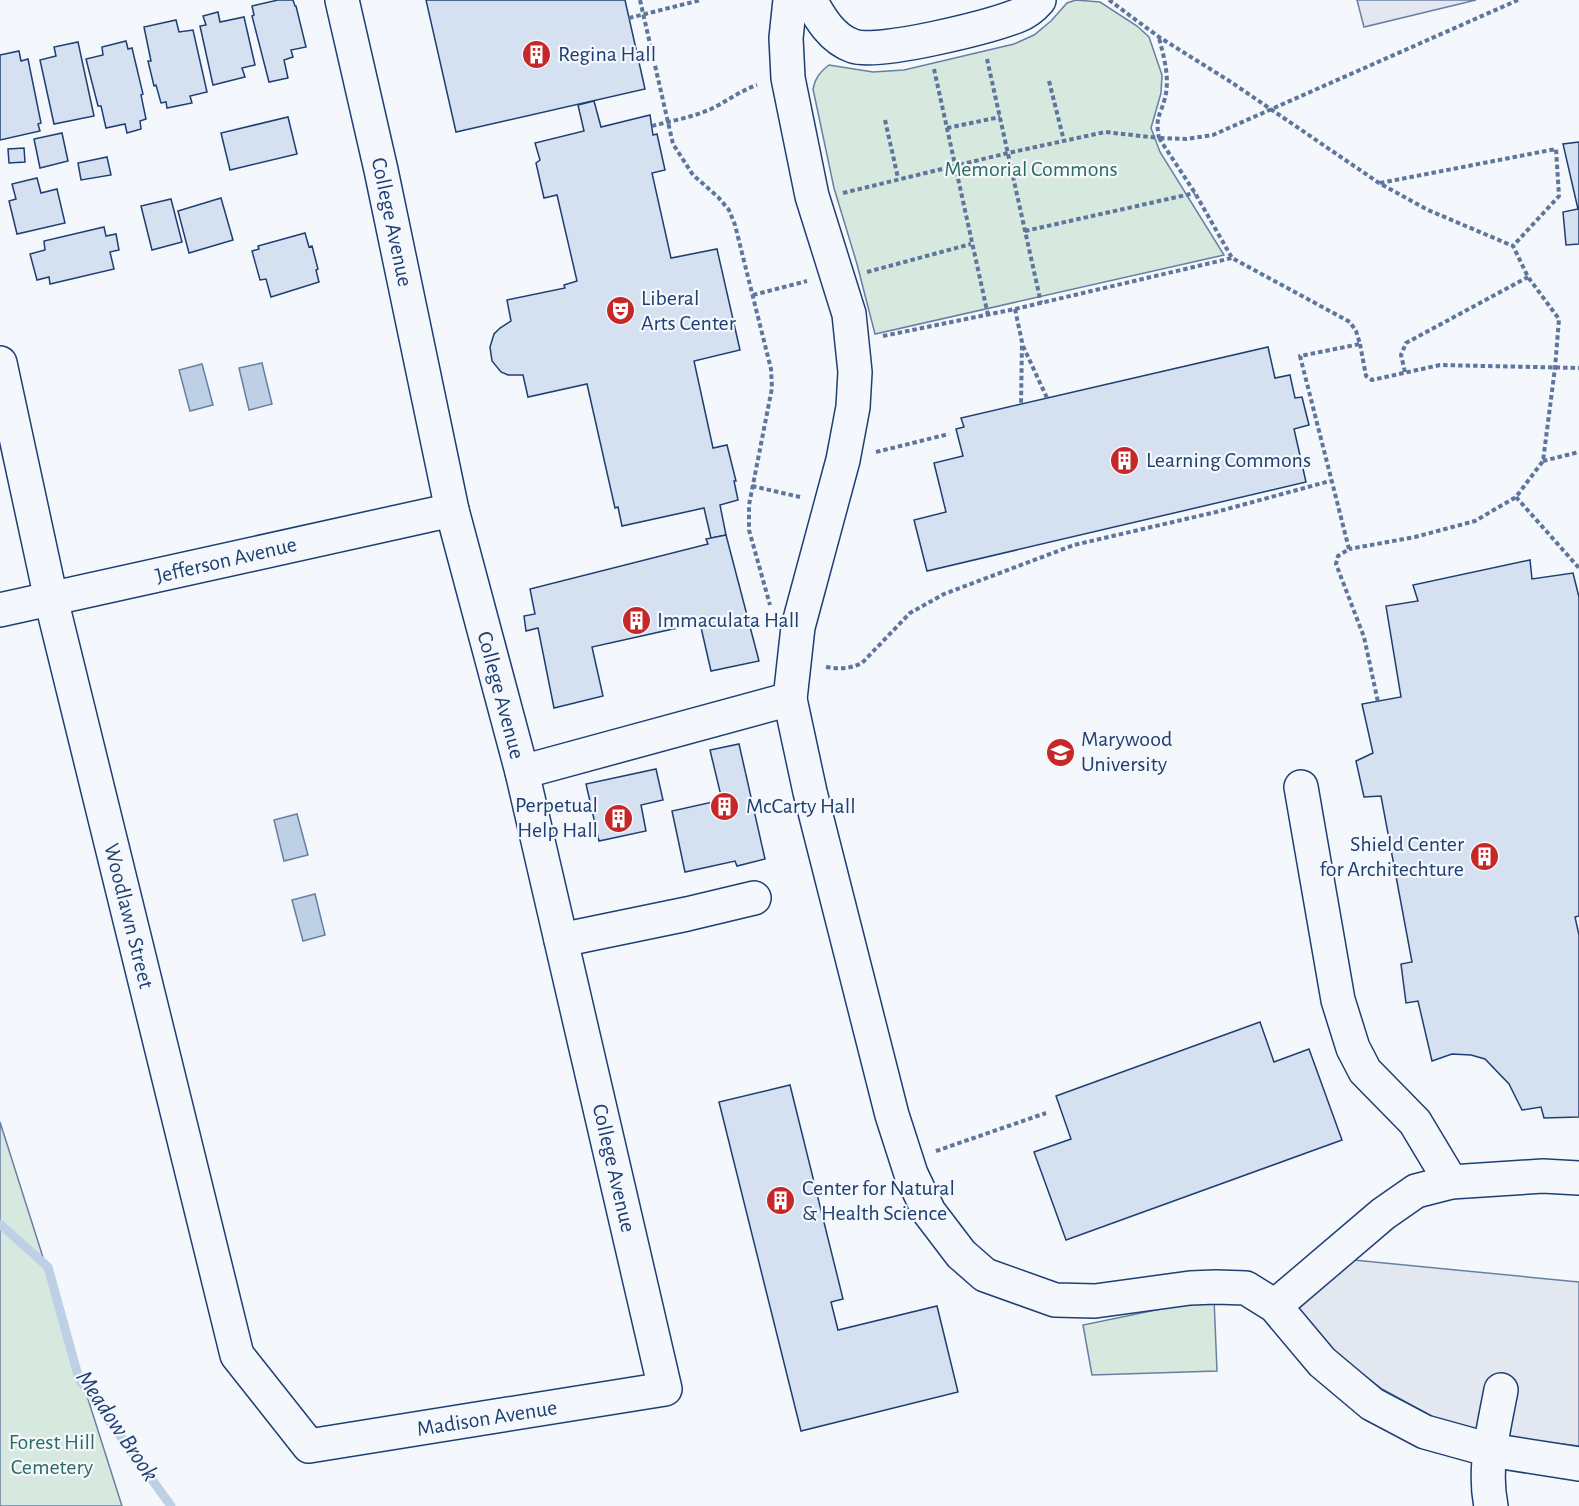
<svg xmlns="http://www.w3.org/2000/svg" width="1579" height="1506" font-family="'Alegreya Sans',sans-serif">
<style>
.green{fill:#d7e8df;stroke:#687fa3;stroke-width:1.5}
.parking{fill:#e3e8f0;stroke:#687fa3;stroke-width:1.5}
.water{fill:#bed0e5;stroke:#687fa3;stroke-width:1.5}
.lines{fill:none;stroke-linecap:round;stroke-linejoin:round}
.stream{stroke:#bed0e5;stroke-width:9}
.building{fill:#d5e0f0;stroke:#1d3f73;stroke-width:1.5}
.minor-casing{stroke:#1d3f73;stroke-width:36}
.path{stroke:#5e769c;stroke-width:4;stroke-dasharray:4.5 3;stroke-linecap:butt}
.minor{stroke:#f4f7fb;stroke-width:33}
.labels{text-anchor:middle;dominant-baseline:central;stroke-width:4.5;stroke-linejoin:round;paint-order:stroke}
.poi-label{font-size:22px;fill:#1d3f73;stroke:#f4f7fb;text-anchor:start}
.park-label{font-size:22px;fill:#2c6c60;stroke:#f4f7fb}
.street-label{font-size:22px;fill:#1d3f73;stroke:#f4f7fb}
.water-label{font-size:24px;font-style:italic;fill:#1d3f73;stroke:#f4f7fb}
</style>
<rect width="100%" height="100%" fill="#f4f7fb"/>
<!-- green -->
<g class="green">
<path d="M1076,0L1100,2L1137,26L1149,37L1162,75L1161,93L1151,128L1160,152L1224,255L875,334L857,264L834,188L813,89C815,78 820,72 829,65L873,72L904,70L1014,44L1034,35L1051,21L1067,3Z"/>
<polygon points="0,1122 122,1506 0,1506"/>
<polygon points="1214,1298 1217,1371 1092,1375 1083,1325"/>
</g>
<!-- parking -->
<g class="parking">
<polygon points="1357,0 1476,0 1364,27"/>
<polygon points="1333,1258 1579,1282 1579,1446 1493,1436 1433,1417 1382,1389 1335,1352 1288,1296"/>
</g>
<!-- water -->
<g class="water">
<polygon points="262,363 272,404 249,410 239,368"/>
<polygon points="202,364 213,405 190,411 179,370"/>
<polygon points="297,814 308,855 284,861 274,820"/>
<polygon points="315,894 325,935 303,941 292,900"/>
</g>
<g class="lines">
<!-- stream -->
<polyline class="stream" points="0,1224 48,1267 79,1379 171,1506"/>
</g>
<!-- building -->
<g class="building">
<polygon points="278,0 293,0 295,6 296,6 306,47 291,50 293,57 284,60 288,78 269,82 252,16 254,15 252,6"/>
<polygon points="426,0 625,0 645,89 456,132"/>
<polygon points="218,12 220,22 244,17 255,65 242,68 245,77 213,85 200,26 206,25 203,16"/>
<polygon points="176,20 179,32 193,30 207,92 190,96 192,103 167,108 166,102 161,103 156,85 154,86 148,61 151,61 144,27"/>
<polygon points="126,41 128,49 132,48 143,94 141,95 146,119 140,121 141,129 127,133 125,124 106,128 101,106 98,106 86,59 103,55 102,47"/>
<polygon points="78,42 94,116 54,124 40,60 56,56 54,47"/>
<polygon points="19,51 21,61 28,59 41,123 38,124 40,131 0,140 0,55"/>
<polygon points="594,101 601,127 650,115 653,135 657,134 665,170 652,173 671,258 717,249 740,350 694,361 713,448 727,445 736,481 734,481 738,500 720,505 726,535 711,538 704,508 622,526 618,507 615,508 587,384 528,397 523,375 508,375 501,372 492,361 490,347 494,334 500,328 511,321 507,300 565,288 564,285 577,281 557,195 544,198 536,163 540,160 535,143 584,131 578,105"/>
<polygon points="288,117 297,154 230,170 221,133"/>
<polygon points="62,133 68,161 40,168 34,139"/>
<polygon points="1579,142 1579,244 1566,245 1563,212 1578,209 1563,144"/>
<polygon points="24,148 25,162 9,163 8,149"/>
<polygon points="107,157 111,175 81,180 78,163"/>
<polygon points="37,178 41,193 57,189 65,223 17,234 9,201 16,199 12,184"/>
<polygon points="221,198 233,240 189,253 178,211"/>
<polygon points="171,199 182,242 152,250 141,206"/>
<polygon points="104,227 106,236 116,234 119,250 110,252 114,269 50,284 49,277 37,280 30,254 45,250 44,241"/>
<polygon points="305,233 309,247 312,246 318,269 316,270 319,282 271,297 266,279 260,280 252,251 259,249 258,246"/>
<polygon points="1268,347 1275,378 1290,375 1295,398 1302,397 1309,425 1294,429 1306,482 927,571 914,520 946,512 934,463 963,456 956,429 964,427 961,418"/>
<polygon points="726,535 759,661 711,671 700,623 592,647 603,696 554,708 538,628 526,631 524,616 535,614 530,589 708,544 706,539"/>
<polygon points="1530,560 1532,579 1573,573 1579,597 1579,916 1575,917 1579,935 1579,1117 1544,1118 1541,1107 1522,1110 1509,1084 1485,1059 1471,1055 1452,1054 1432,1061 1418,1001 1406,1003 1401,964 1412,962 1381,796 1364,797 1356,761 1373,753 1362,704 1401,697 1386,606 1418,601 1413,585"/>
<polygon points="739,744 765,859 737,866 735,861 685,872 672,811 722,800 710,750"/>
<polygon points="656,769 663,800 641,805 646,831 599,841 586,784"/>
<polygon points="1260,1022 1274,1062 1309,1049 1342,1140 1066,1240 1034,1152 1071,1139 1056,1096"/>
<polygon points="790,1085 843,1299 831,1302 838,1330 937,1306 958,1392 801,1431 719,1102"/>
</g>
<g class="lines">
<defs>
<g id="minor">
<polyline points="790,0 786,38 788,78 812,196 849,314 855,372 853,407 843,460 798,627 790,699 810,792 892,1115 911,1174 929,1212 961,1254 985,1275 1055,1300 1095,1301 1190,1288 1216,1287 1246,1288 1275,1306 1322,1362 1372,1404 1425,1432 1490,1450 1579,1464"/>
<path d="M810,0C820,18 832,39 853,46C879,55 988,27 1017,16C1025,13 1033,7 1039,0"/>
<polyline points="0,363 51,599 237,1355 309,1446 665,1389 522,772 452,510 381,170 342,0"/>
<polyline points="0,610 452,510"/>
<polyline points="522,772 790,699"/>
<polyline points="1301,787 1338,1000 1353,1048 1365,1071 1415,1122 1451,1182"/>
<polyline points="561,940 687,914 754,898"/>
<polyline points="1275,1306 1383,1214 1416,1191 1451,1182 1543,1176 1579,1178"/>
<path d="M1491,1506C1483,1468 1494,1428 1501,1390"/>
</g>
</defs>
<!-- minor casing -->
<use href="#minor" class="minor-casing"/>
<!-- path -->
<g class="path">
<polyline points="640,0 673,144 693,175 718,197 729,210 735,225 771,369 772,388 749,505 749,530 770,605"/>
<polyline points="1109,0 1159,37 1231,82 1379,183 1428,210 1513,246 1528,277 1559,319 1555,368 1543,461 1516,497 1475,521 1415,537 1349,549"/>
<polyline points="629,18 701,0"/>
<polyline points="987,59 1041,303"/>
<polyline points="934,69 988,315"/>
<polyline points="1049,81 1064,141"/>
<polyline points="885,120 898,178"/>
<path d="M652,126C671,121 693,117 711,109C727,101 740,91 757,85"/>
<polyline points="947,128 1000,117"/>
<polyline points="1159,138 1195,193 1232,258 1350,322 1356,331 1360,344 1300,356 1349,549 1338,556 1336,564 1364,637 1378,702"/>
<polyline points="1160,138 1186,139 1213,135 1518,0"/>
<polyline points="1380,183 1556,149 1559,196 1513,246"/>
<path d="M843,193L1008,153L1105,132L1159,138C1155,116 1160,117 1165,98C1170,78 1164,57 1159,38"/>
<polyline points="1025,231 1195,193"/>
<polyline points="867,272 971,244"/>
<polyline points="753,295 807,281"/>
<polyline points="1015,309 1022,342 1021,405"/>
<polyline points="883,336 1015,309 1232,258"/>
<polyline points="1360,344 1366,376 1372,380 1440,365 1579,368"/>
<polyline points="1023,346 1047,398"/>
<polyline points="1405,372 1401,355 1406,343 1528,277"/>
<polyline points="876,452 949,434"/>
<polyline points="1543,461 1579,452"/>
<polyline points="752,486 800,497"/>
<polyline points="1516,497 1579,568"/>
<path d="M826,667C839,669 850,669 862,663L910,613L944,594L1074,545L1216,512L1330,481"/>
<polyline points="936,1151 1046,1113"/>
</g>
<!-- minor -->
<use href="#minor" class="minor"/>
</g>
<!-- icons -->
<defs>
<symbol id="building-disc" viewBox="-11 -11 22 22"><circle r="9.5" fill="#c62828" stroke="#f4f7fb"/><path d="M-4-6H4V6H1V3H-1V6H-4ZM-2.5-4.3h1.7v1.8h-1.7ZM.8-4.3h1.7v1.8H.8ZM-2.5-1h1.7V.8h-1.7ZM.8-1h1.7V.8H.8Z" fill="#fff"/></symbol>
<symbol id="theatre-disc" viewBox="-11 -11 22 22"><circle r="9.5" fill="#c62828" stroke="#f4f7fb"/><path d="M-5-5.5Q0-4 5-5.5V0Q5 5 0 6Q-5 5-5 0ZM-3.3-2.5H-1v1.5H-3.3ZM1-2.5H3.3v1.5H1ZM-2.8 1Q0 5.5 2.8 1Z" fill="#fff"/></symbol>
<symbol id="university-disc" viewBox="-11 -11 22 22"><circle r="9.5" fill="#c62828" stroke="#f4f7fb"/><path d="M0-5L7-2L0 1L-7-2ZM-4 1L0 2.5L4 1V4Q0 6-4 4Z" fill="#fff"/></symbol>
</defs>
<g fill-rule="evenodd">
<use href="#building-disc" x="520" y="38" width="33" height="33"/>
<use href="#theatre-disc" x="604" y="294" width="33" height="33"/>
<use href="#building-disc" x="1108" y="444" width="33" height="33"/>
<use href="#building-disc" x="620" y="604" width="33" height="33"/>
<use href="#university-disc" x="1044" y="736" width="33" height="33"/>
<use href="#building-disc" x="708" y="790" width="33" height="33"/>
<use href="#building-disc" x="602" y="802" width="33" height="33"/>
<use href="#building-disc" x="1468" y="840" width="33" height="33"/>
<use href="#building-disc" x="764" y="1184" width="33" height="33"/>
</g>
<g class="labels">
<!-- poi labels -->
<g class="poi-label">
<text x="558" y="54">Regina Hall</text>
<text x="641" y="298">Liberal<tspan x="641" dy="25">Arts Center</tspan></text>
<text x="1146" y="460">Learning Commons</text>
<text x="657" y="620">Immaculata Hall</text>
<text x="1081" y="739">Marywood<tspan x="1081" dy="25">University</tspan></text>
<text x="598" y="805" text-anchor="end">Perpetual<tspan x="598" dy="25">Help Hall</tspan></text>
<text x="746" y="806">McCarty Hall</text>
<text x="1464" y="844" text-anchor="end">Shield Center<tspan x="1464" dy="25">for Architechture</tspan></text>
<text x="802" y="1188">Center for Natural<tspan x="802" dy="25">&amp; Health Science</tspan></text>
</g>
<!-- park labels -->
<g class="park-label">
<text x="1031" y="169">Memorial Commons</text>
<text x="52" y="1442">Forest Hill<tspan x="52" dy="25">Cemetery</tspan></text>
</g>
<!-- street labels -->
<g class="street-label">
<text transform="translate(392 222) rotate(78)">College Avenue</text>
<text transform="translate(226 560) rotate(-13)">Jefferson Avenue</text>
<text transform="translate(501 695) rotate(75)">College Avenue</text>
<text transform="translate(129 916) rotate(76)">Woodlawn Street</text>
<text transform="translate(614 1168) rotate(77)">College Avenue</text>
<text transform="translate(487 1418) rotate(-9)">Madison Avenue</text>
</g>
<!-- water labels -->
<g class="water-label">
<text transform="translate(117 1426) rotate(56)">Meadow Brook</text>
</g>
</g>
</svg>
